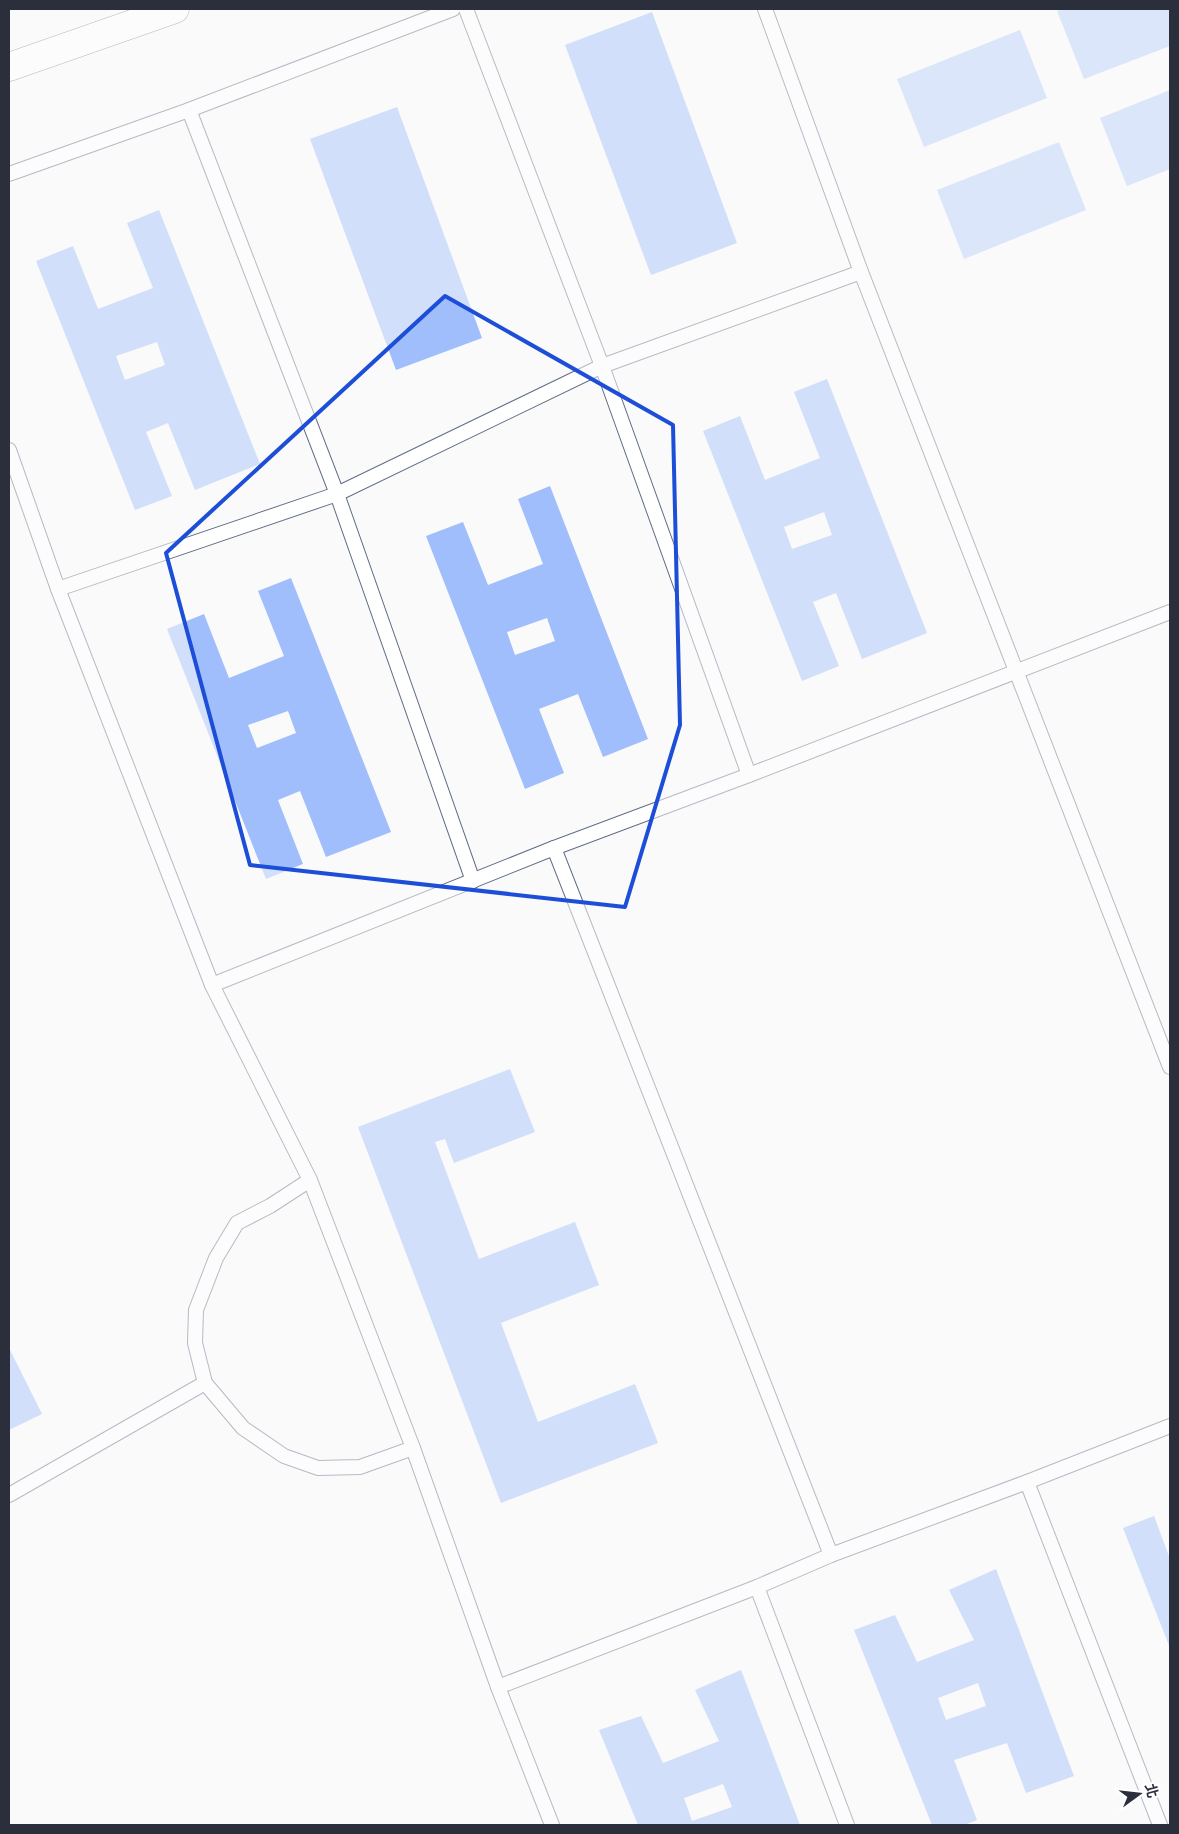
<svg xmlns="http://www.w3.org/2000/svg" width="1179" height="1834" font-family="'Noto Sans','Noto Sans TC',sans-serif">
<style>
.green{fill:#b7cefc}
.building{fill:#a0befb;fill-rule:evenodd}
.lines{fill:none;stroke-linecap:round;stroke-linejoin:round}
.service-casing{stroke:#616e87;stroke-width:16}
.minor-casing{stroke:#616e87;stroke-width:29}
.service{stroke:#fff;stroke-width:14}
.minor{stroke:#fff;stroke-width:28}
.marked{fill:none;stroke:#1d4ed8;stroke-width:4;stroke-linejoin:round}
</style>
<rect width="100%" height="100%" fill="#fafafa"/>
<!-- green -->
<g class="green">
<polygon points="1063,9 1170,9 1170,46 1084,79 1057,11"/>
<polygon points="1020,30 1047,98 924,147 897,79"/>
<polygon points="1170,90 1170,169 1127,186 1100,118"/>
<polygon points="1059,142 1086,210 964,259 937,190"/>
</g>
<!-- building -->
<g class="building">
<polygon points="652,12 737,243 651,275 565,45"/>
<polygon points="397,107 482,338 396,370 310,139"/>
<path d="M159,210L260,464L195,490L168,423L146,432L172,496L135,510L36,261L73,246L98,309L153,288L127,223ZM157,342L165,365L125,380L116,356Z"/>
<path d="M827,379L927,633L862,659L836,593L813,602L839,666L802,681L703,431L740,416L765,480L820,458L794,392ZM824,512L832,535L792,549L784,527Z"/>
<path d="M550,486L648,739L603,757L578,694L539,709L564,773L525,789L426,536L463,522L488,585L543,564L518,499ZM547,618L555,641L515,655L507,632Z"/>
<path d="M291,578L391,832L326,857L300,791L278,800L303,864L266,879L167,629L204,614L229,678L284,656L258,591ZM288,711L296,733L257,748L248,725Z"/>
<polygon points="510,1069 535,1132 454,1163 445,1139 435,1142 479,1259 575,1222 599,1285 501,1323 538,1422 635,1384 658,1443 501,1503 358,1127"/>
<polygon points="9,1348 42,1414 9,1430"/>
<polygon points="1154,1516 1170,1559 1170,1648 1123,1528"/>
<path d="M996,1569L1074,1776L1026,1793L1007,1743L954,1760L977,1820L964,1825H932L854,1630L895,1615L917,1662L974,1640L949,1590ZM978,1683L986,1706L946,1720L938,1698Z"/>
<path d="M741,1670L800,1825H638L599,1730L641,1716L663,1763L719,1741L695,1690ZM723,1784L732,1807L692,1821L684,1798Z"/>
</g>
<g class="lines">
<defs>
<g id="service">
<polyline points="466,9 602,366 749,775"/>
<polyline points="765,9 861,272 1170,1067"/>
<polyline points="189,110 337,494 473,881"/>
<polyline points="9,174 189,110 453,9"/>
<polyline points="9,450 58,589 212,985 310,1180 413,1448 498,1687 552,1825"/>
<polyline points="58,589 337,494 602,366 861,272"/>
<polyline points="554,848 831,1555"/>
<polyline points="212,985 554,848 749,775 1170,612"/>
<polyline points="310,1180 270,1206 237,1223 216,1258 196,1310 195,1343 205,1383 243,1428 284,1456 318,1468 360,1467 413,1448"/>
<polyline points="1027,1482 1160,1825"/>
<polyline points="9,1495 205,1383"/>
<polyline points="757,1587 847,1825"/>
<polyline points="498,1687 757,1587 831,1555 1027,1482 1170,1426"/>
</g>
<polyline id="minor" points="9,67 175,9"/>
</defs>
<!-- service casing -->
<use href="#service" class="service-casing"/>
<!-- minor casing -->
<use href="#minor" class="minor-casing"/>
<!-- service -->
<use href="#service" class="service"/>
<!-- minor -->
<use href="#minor" class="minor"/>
</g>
<!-- marked area -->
<path d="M0 0H1179V1834H0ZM445,296L673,425L680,725L625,907L250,865L166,553Z" fill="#fafafa" fill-opacity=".55" fill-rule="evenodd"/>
<path class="marked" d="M445,296L673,425L680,725L625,907L250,865L166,553Z"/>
<!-- border -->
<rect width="1179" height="1834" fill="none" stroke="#2a2f3b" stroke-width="20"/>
<!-- north arrow -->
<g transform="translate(1139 1794) rotate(75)" stroke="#ffffff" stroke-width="4" paint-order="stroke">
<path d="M0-4L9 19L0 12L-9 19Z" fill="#2a2f3b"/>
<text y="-8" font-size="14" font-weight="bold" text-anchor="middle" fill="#2a2f3b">北</text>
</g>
</svg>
